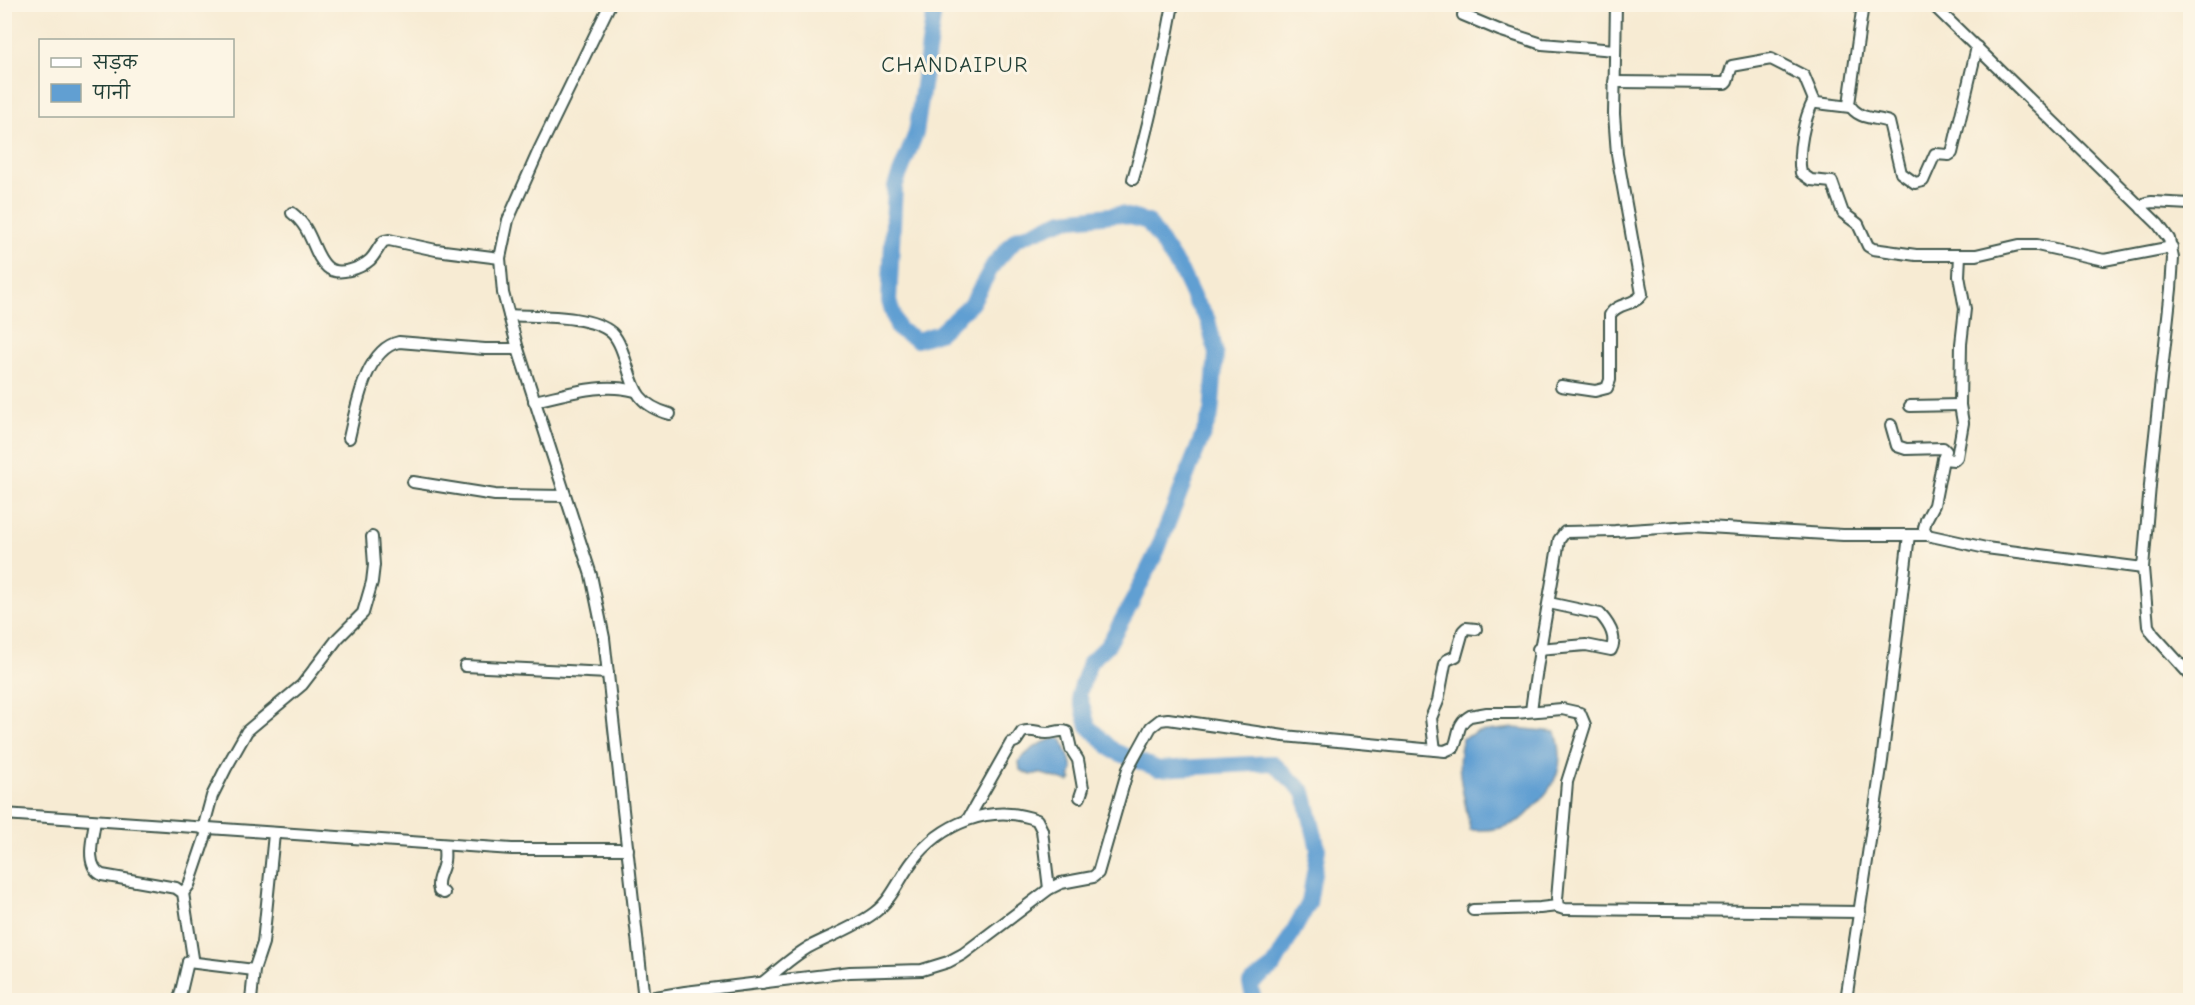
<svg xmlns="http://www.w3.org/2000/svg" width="2195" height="1005" font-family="'Comic Neue','Playpen Sans Deva',sans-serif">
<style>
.water{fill:#619fd2;stroke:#406e83;stroke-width:1.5}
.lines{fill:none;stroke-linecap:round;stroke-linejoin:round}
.river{stroke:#619fd2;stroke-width:16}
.minor-casing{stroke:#3f574c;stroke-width:14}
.minor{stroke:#fff;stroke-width:10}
.labels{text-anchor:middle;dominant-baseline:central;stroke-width:6;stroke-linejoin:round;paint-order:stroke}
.quarter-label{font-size:22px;letter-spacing:1.5px;fill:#1f3d34;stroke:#fcf5e5}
</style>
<rect width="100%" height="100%" fill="#fcf5e5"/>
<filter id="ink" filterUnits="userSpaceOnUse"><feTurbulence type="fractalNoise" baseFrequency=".0167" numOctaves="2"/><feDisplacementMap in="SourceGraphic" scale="12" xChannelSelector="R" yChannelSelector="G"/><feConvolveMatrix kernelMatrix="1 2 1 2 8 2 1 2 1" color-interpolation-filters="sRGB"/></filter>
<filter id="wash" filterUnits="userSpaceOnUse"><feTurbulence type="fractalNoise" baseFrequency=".008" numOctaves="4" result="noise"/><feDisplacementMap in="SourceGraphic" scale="24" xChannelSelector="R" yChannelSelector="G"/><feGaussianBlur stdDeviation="1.35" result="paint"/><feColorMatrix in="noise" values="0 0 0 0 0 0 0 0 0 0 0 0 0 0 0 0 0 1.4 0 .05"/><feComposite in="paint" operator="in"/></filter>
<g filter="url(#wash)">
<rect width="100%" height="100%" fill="#f7ebd3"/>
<!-- water -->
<g class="water">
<path d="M1514,728L1556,732C1566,764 1557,784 1534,807C1530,811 1525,818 1520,820C1505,829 1487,831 1470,830C1466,798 1453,770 1463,738L1477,732Z"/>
<path d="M1057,738L1062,739L1073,768L1070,777L1072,779L1069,782L1039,773L1031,775L1020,770L1019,761C1030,749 1042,741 1057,738Z"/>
</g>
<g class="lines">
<!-- river -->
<polyline class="river" points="935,4 916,133 895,186 889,301 898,329 917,340 939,333 972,303 993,265 1016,239 1063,220 1120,214 1148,222 1182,273 1195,301 1208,320 1216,354 1211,414 1157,551 1132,602 1108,645 1090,662 1079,694 1088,726 1114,751 1158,769 1273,763 1304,792 1318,849 1309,903 1274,966 1250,984 1254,1000"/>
</g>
</g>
<g filter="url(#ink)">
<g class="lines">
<defs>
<g id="minor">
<polyline points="610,4 539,150 508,220 500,258 503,293 518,349 591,575 604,638 644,1000"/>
<path d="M1863,4L1849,104C1858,120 1875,117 1889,122L1901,173L1915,183L1923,181L1935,154L1949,155L1952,153L1977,47"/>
<polyline points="1932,4 2158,224 2169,239 2173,258 2171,289 2152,462 2143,568 2148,626 2153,634 2190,675"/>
<polyline points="1463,15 1499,30 1542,44 1615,50"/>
<polyline points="1614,82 1725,83 1727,81 1732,66 1771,59 1804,76 1814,100 1817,103 1850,107"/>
<path d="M1814,100C1804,118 1797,153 1801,173L1811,180L1832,182L1843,213L1858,224L1868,246L1873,249L1916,255H1960"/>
<path d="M1133,179C1150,122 1162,64 1173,4"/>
<polyline points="2142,209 2146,203 2152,202 2190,204"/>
<path d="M292,213C313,229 313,255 327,267C338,277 361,268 370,260C376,254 378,247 384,241L389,240L436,250L500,258"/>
<path d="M509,315C536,317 591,314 612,333C616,337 619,343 621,348C634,380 630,403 670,414"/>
<path d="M1561,386L1595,391L1607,388L1610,380V315C1617,302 1635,306 1642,294L1617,154L1614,114L1616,4"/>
<path d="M534,401C568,394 601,382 635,391"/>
<polyline points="1910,406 1960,405"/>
<polyline points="1891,425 1897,446 1906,449 1943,448 1946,451 1943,459"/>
<path d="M349,438C356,409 365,349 399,342L485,349H518"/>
<polyline points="413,482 495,495 565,496"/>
<polyline points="1927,535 1924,528 1926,520 1934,505 1943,459 1954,460 1957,457 1963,423 1960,405 1961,344 1965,309 1959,276 1960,255 1976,255 2019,245 2037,245 2104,260 2172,247"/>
<path d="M1538,649L1586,645L1611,650C1618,637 1609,624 1600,614L1549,603"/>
<polyline points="465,666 608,673"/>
<path d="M1531,711C1538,653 1550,597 1559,540L1565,532L1615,531L1691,526L1843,535H1927L1986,548L2143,568"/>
<polyline points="1435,750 1431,718 1438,701 1445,664 1447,660 1456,656 1463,631 1466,628 1476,629"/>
<polyline points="4,814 512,849 628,849"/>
<path d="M968,819L1011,743L1016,741L1022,732C1032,728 1037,733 1047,733C1056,733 1059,729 1067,732L1071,749L1078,760L1083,788L1080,797"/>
<path d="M95,821C93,837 84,866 102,875L176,888L183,893L193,958L188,962L179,1000"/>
<polyline points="203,829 212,796 226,768 247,731 302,685 338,638 363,613 372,582 374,565 372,537"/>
<path d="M444,845C444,850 445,856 444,861C443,872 435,879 439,891L444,893"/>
<polyline points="183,893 189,885 208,829"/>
<polyline points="1473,910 1540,908 1557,906"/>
<polyline points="188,962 254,970"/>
<path d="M762,983C777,971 792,957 809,947C830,936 854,928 874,913C892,900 899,879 912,862C940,824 991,802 1037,820L1042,830L1049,889"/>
<path d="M644,999L685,992L850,972L922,970L948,962L963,954L1049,889L1061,883L1093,877L1098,873L1128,769L1151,727L1160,720L1168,719L1284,736L1445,751L1454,747C1460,735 1456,724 1470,716L1487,713H1515L1562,709L1580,713L1585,725L1567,782L1557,899L1558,907L1564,909L1860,912"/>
<polyline points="251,1000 254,970 263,943 274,834"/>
<polyline points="1846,1000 1882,761 1909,535"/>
</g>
</defs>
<!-- minor casing -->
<use href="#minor" class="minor-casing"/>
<!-- minor -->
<use href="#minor" class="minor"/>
</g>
</g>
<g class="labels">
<!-- quarter labels -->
<g class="quarter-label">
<text x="955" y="65">CHANDAIPUR</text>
</g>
</g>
<!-- margin -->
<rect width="2195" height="1005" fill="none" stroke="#fcf5e5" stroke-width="24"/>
<!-- legend -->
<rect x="39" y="39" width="195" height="78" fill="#fcf5e5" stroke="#a4ab9e" stroke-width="1.5"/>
<rect x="51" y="58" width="30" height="9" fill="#ffffff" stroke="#a4ab9e" stroke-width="1.5"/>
<text x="93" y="69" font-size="18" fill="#1f3d34">सड़क</text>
<rect x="51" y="84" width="30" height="18" fill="#619fd2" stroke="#a4ab9e" stroke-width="1.5"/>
<text x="93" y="99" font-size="18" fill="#1f3d34">पानी</text>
</svg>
